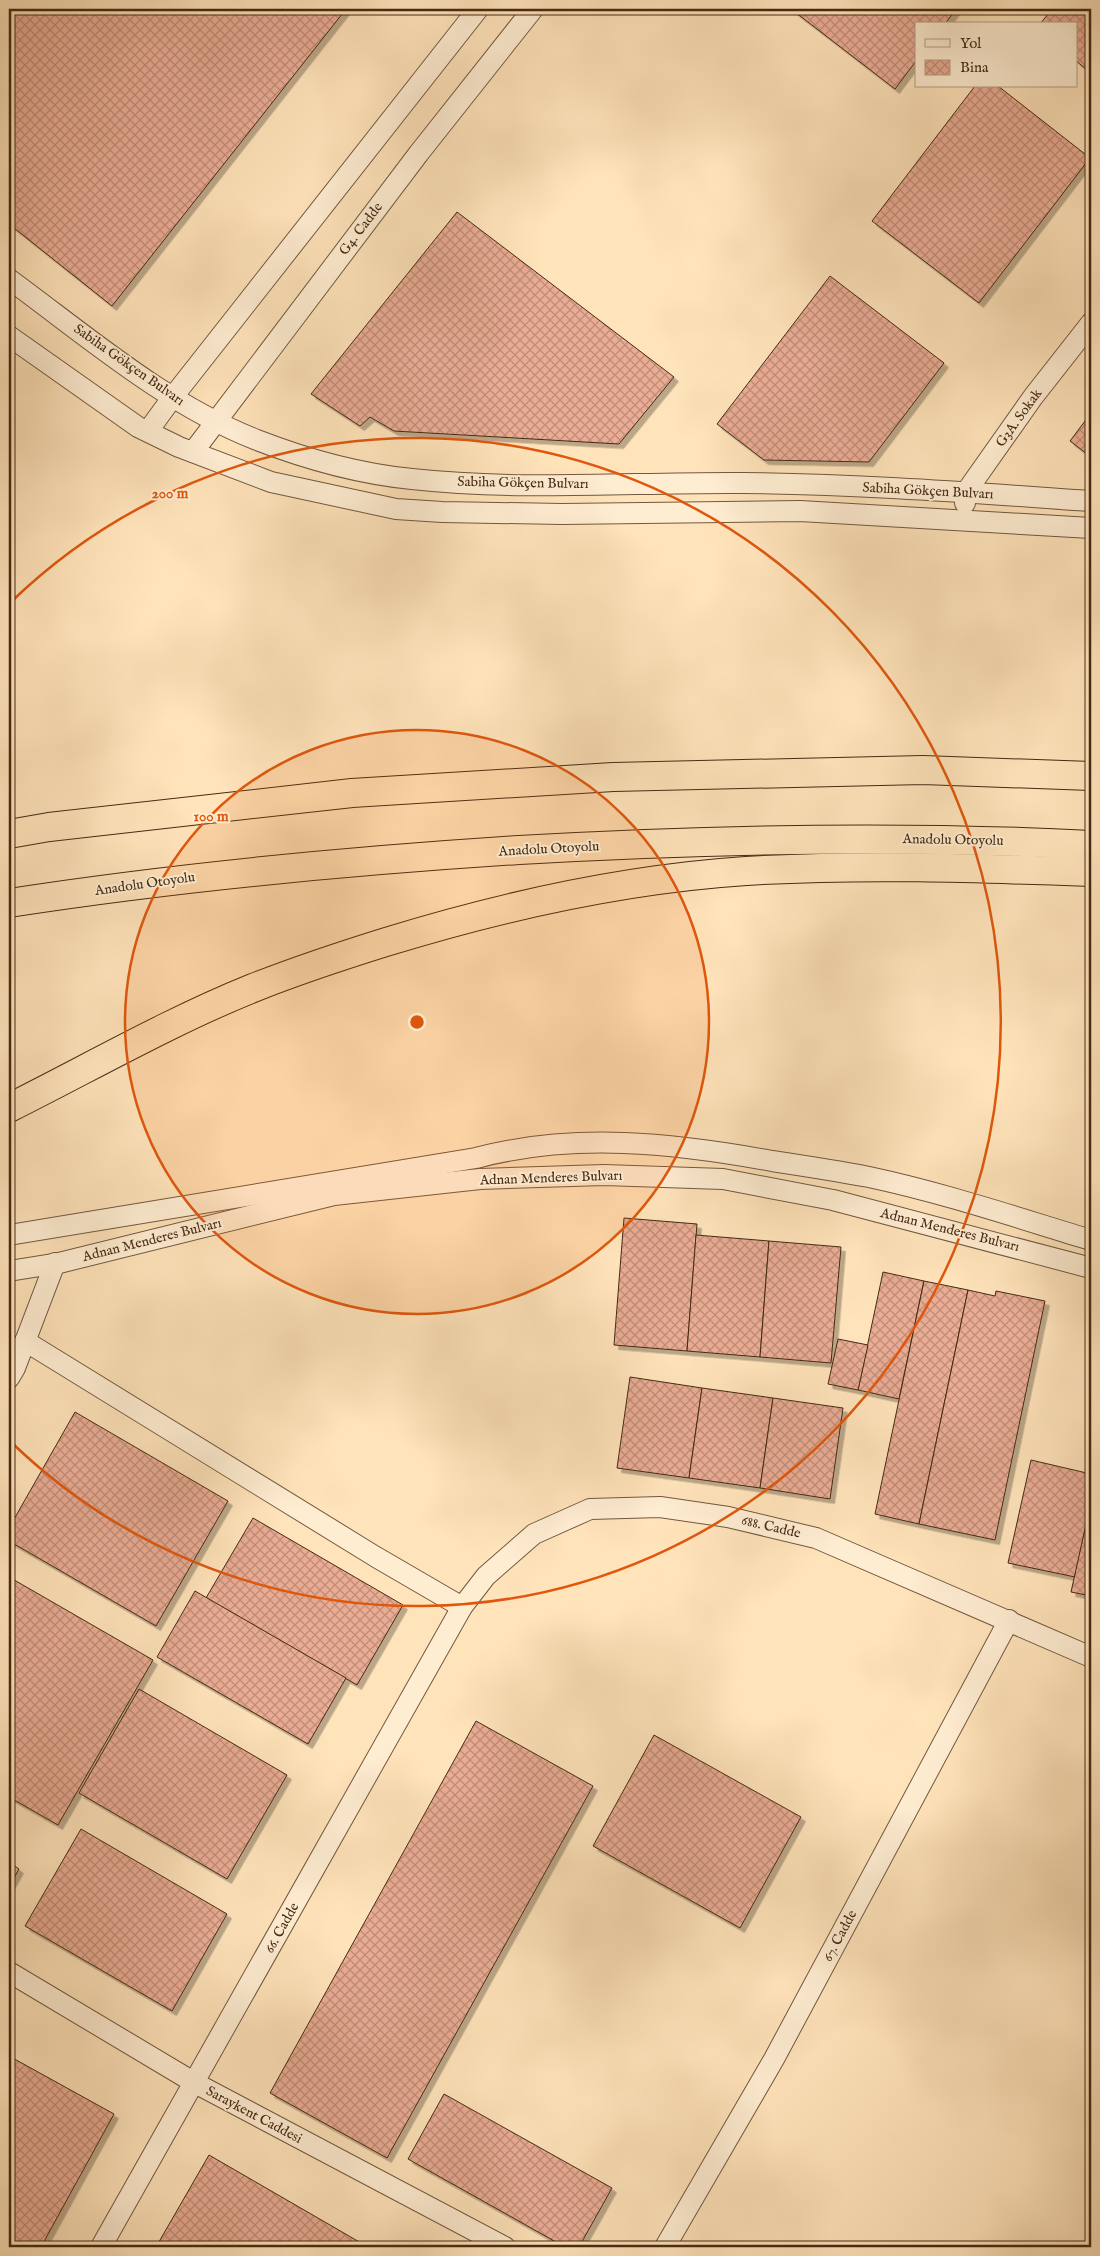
<svg xmlns="http://www.w3.org/2000/svg" width="1100" height="2256" font-family="'IM FELL English',serif">
<style>
.building{fill:url(#building-cross-hatch);stroke:#442a14;filter:url(#shadow)}
.lines{fill:none;stroke-linecap:round;stroke-linejoin:round}
.minor-casing{stroke:#73583e;stroke-width:22}
.highway-casing{stroke:#442a14;stroke-width:30}
.minor{stroke:#ffedd2;stroke-width:20}
.highway{stroke:#ffe3ba;stroke-width:28}
.ring{fill:none;stroke:#e0570c;stroke-width:2.5}
.labels{text-anchor:middle;dominant-baseline:central;stroke-width:4;stroke-linejoin:round;paint-order:stroke}
.street-label{font-size:14px;fill:#442a14;stroke:#ffedd2}
.centre{fill:#e0570c;stroke:#ffedd2;stroke-width:2.5}
.ring-label{font-size:15px;text-anchor:middle;font-weight:bold;fill:#e0570c;stroke:#ffedd2;stroke-width:4;stroke-linejoin:round;paint-order:stroke}
</style>
<defs>
<pattern id="building-cross-hatch" width="8" height="8" patternUnits="userSpaceOnUse" patternTransform="scale(1.25)"><rect width="8" height="8" fill="#eaac94"/><path d="M0 0l8 8M0 8l8-8" fill="none" stroke="#bf8c78"/></pattern>
<filter id="shadow"><feDropShadow dx="4.5" dy="4.5" stdDeviation="0" flood-color="#0004"/></filter>
</defs>
<rect width="100%" height="100%" fill="#ffe3ba"/>
<filter id="stains"><feTurbulence type="fractalNoise" baseFrequency=".004" numOctaves="4"/><feColorMatrix values="0 0 0 0 .2 0 0 0 0 .09 0 0 0 0 .02 0 0 0 .5 -.17"/></filter>
<radialGradient id="worn" r=".72"><stop offset=".6" stop-color="#630" stop-opacity="0"/><stop offset="1" stop-color="#630" stop-opacity=".3"/></radialGradient>
<!-- building -->
<g class="building">
<polygon points="9,9 346,9 112,306 9,224"/>
<polygon points="791,9 956,9 945,24 916,24 916,61 895,89"/>
<polygon points="1052,9 1091,9 1091,73 1076,61 1076,24 1040,24"/>
<polygon points="975,86 998,86 1090,158 979,303 872,221"/>
<polygon points="457,212 674,377 619,444 394,431 370,417 360,426 311,394"/>
<polygon points="830,276 944,363 869,462 764,460 717,424"/>
<polygon points="1091,413 1091,457 1070,441"/>
<polygon points="624,1218 697,1224 687,1351 614,1345"/>
<polygon points="696,1235 769,1241 760,1357 687,1351"/>
<polygon points="769,1241 841,1247 831,1363 760,1357"/>
<polygon points="883,1272 924,1281 899,1399 858,1390"/>
<polygon points="924,1281 968,1290 919,1524 875,1514"/>
<polygon points="968,1290 995,1296 996,1291 1045,1301 995,1540 919,1524"/>
<polygon points="838,1339 868,1345 858,1390 828,1384"/>
<polygon points="630,1377 702,1388 689,1478 617,1468"/>
<polygon points="702,1388 773,1398 760,1488 689,1478"/>
<polygon points="773,1398 843,1408 830,1499 760,1488"/>
<polygon points="75,1412 228,1501 156,1626 9,1541 9,1528"/>
<polygon points="1031,1460 1091,1474 1091,1502 1075,1577 1008,1563"/>
<polygon points="1091,1502 1091,1596 1071,1592"/>
<polygon points="253,1518 403,1605 357,1685 206,1598"/>
<polygon points="9,1577 153,1660 58,1825 9,1797"/>
<polygon points="195,1591 346,1678 308,1744 157,1657"/>
<polygon points="139,1689 287,1775 227,1879 79,1793"/>
<polygon points="476,1721 593,1786 387,2158 270,2093"/>
<polygon points="654,1735 801,1817 740,1928 593,1846"/>
<polygon points="81,1829 227,1914 172,2011 25,1926"/>
<polygon points="9,1862 19,1869 9,1887"/>
<polygon points="9,2056 114,2114 41,2247 9,2247"/>
<polygon points="444,2094 612,2188 579,2247 565,2247 408,2159"/>
<polygon points="209,2155 368,2247 156,2247"/>
</g>
<g class="lines">
<defs>
<g id="minor">
<path d="M9,279C88,337 165,404 257,440C306,459 361,474 412,479C522,491 633,482 743,483C860,484 975,493 1091,501"/>
<polyline points="9,336 138,427 179,447 271,482 396,509 442,512 562,514 800,511 1091,528"/>
<polyline points="148,431 172,398 478,9"/>
<polyline points="193,452 419,153 533,9"/>
<polyline points="965,503 966,492 1033,397 1091,323"/>
<path d="M9,1235L476,1158C574,1132 674,1143 772,1161C805,1166 837,1171 869,1177C944,1193 1018,1218 1091,1240"/>
<polyline points="9,1271 59,1263 334,1195 480,1179 604,1175 723,1179 833,1200 1091,1268"/>
<polyline points="25,1341 376,1557 462,1607"/>
<polyline points="9,1378 15,1368 55,1263"/>
<polyline points="9,1972 195,2083 505,2247"/>
<polyline points="101,2247 462,1607 486,1576 534,1534 590,1509 660,1507 728,1517 816,1538 1091,1657"/>
<polyline points="665,2247 774,2059 1009,1620"/>
</g>
<g id="highway">
<polyline points="9,834 49,827 352,793 613,777 923,770 1091,776"/>
<path d="M9,903C178,877 348,861 519,850C710,839 900,835 1091,845"/>
<path d="M9,1108C89,1068 169,1022 253,988C296,971 341,956 386,942C503,906 624,879 746,871C861,864 976,868 1091,872"/>
</g>
</defs>
<!-- minor casing -->
<use href="#minor" class="minor-casing"/>
<!-- highway casing -->
<use href="#highway" class="highway-casing"/>
<!-- minor -->
<use href="#minor" class="minor"/>
<!-- highway -->
<use href="#highway" class="highway"/>
</g>
<!-- distance rings -->
<circle cx="417" cy="1022" r="292" fill="#e0570c" fill-opacity=".12"/>
<g class="ring">
<circle cx="417" cy="1022" r="292"/>
<path d="M11 602A584 584 0 1 1 11 1442"/>
</g>
<g class="labels">
<!-- street labels -->
<g class="street-label">
<text transform="translate(361 229) rotate(-53)">G4. Cadde</text>
<text transform="translate(129 365) rotate(35)">Sabiha Gökçen Bulvarı</text>
<text transform="translate(1019 418) rotate(-54)">G3A. Sokak</text>
<text transform="translate(523 483) rotate(1)">Sabiha Gökçen Bulvarı</text>
<text transform="translate(928 491) rotate(3)">Sabiha Gökçen Bulvarı</text>
<text transform="translate(953 840) rotate(1)">Anadolu Otoyolu</text>
<text transform="translate(549 849) rotate(-3)">Anadolu Otoyolu</text>
<text transform="translate(145 884) rotate(-8)">Anadolu Otoyolu</text>
<text transform="translate(551 1178) rotate(-2)">Adnan Menderes Bulvarı</text>
<text transform="translate(950 1230) rotate(14)">Adnan Menderes Bulvarı</text>
<text transform="translate(152 1240) rotate(-14)">Adnan Menderes Bulvarı</text>
<text transform="translate(771 1527) rotate(13)">688. Cadde</text>
<text transform="translate(282 1928) rotate(-61)">66. Cadde</text>
<text transform="translate(840 1936) rotate(-62)">67. Cadde</text>
<text transform="translate(254 2115) rotate(28)">Saraykent Caddesi</text>
</g>
</g>
<circle cx="417" cy="1022" r="8" class="centre"/>
<g class="ring-label">
<text x="170" y="498">200 m</text>
<text x="211" y="821">100 m</text>
</g>
<!-- margin -->
<rect width="1100" height="2256" fill="none" stroke="#ffe3ba" stroke-width="30"/>
<rect x="10" y="10" width="1080" height="2236" fill="none" stroke="#442a14" stroke-width="2.5"/>
<rect x="15" y="15" width="1070" height="2226" fill="none" stroke="#442a14"/>
<!-- legend -->
<rect x="915" y="22" width="162" height="65" fill="#ffedd2" stroke="#b49f86"/>
<rect x="925" y="39" width="25" height="8" fill="#ffedd2" stroke="#b49f86"/>
<text x="960" y="48" font-size="15" fill="#442a14">Yol</text>
<rect x="925" y="60" width="25" height="15" fill="url(#building-cross-hatch)" stroke="#b49f86"/>
<text x="960" y="72" font-size="15" fill="#442a14">Bina</text>
<rect width="100%" height="100%" filter="url(#stains)"/>
<rect width="100%" height="100%" fill="url(#worn)"/>
</svg>
